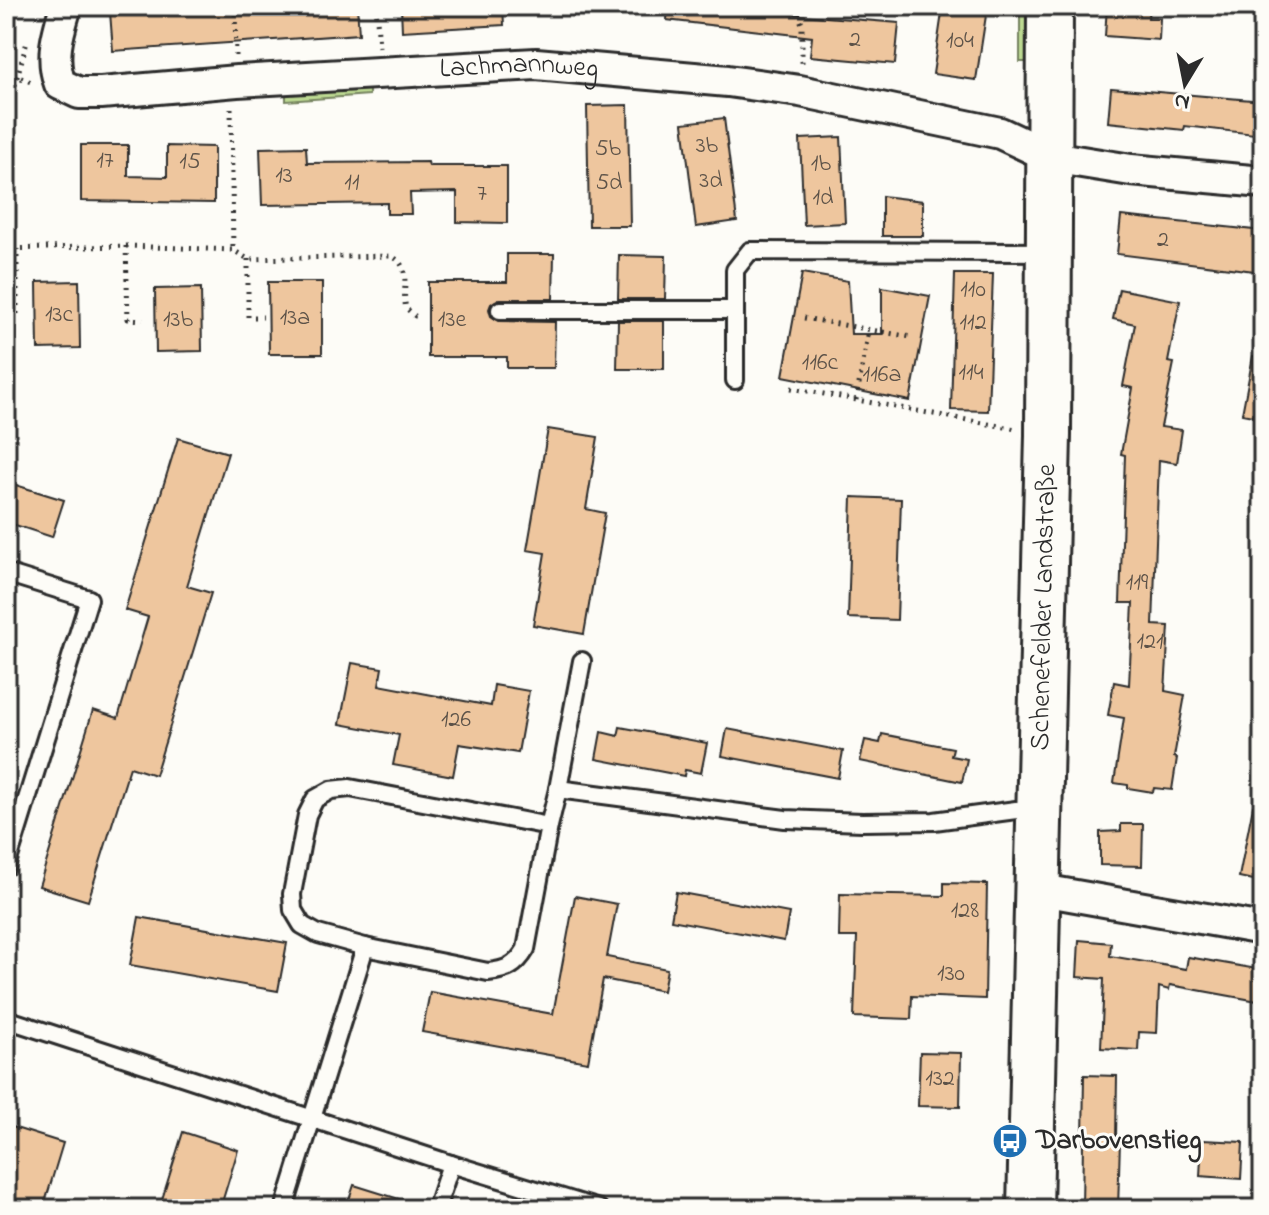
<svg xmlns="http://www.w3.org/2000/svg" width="1269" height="1215" font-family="'Indie Flower',sans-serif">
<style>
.green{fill:#bdda92;stroke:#74825e;stroke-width:2}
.building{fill:#eec69e;stroke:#2b2b2b;stroke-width:2}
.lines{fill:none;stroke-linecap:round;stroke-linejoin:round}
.lane-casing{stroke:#2b2b2b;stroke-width:22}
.street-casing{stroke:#2b2b2b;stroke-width:36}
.secondary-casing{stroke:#2b2b2b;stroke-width:50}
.path{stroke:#2b2b2b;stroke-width:5;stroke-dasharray:2 6;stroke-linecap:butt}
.lane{stroke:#fdfcf7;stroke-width:16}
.street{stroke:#fdfcf7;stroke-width:30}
.secondary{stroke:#fdfcf7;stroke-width:44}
.labels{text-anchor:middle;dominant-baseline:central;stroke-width:6;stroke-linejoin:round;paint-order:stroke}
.number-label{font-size:24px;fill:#5c5248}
.street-label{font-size:28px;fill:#2b2b2b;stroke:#fdfcf7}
.poi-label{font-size:28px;font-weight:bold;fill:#2b2b2b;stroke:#fdfcf7;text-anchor:start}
</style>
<rect width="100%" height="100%" fill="#fdfcf7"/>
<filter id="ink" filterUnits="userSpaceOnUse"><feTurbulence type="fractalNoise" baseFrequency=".0125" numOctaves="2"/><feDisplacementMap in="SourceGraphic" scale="16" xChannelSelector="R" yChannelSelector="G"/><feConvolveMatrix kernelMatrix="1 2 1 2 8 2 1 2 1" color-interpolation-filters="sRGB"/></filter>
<g filter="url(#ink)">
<!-- green -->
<g class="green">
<polygon points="1020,6 1032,6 1028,62 1020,62"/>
<polygon points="369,88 369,95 286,101 286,94 290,89"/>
</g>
<!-- building -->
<g class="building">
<polygon points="191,6 357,6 359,34 113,51 110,12"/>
<polygon points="401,6 503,6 504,25 402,31"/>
<polygon points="668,6 779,6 778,13 899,23 895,64 810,56 812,37 667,20"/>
<polygon points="943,6 987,9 976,80 933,74"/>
<polygon points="1107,6 1149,6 1148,18 1160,18 1159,40 1105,36"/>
<polygon points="1111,88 1263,101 1263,135 1185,126 1184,130 1108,122"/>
<polygon points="628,105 630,226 589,226 587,106"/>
<polygon points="724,118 737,221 696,227 683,123"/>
<polygon points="841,137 845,223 804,225 800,139"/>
<polygon points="81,145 128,145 128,176 167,177 167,146 214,147 214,203 81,201"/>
<polygon points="306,147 307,163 428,162 429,166 507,166 507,223 457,222 457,192 410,193 411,214 387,214 387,203 262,205 260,148"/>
<polygon points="882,196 923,201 923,236 882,236"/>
<polygon points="1121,216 1263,231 1263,272 1117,254"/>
<polygon points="507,254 554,254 553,299 499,299 491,304 489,309 491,316 499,321 555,322 554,368 507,368 507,357 428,357 428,282 507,282"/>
<polygon points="619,255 666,256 665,299 618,299"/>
<polygon points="802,273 848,281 851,334 882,334 882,287 930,296 910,401 783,376"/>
<polygon points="955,274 993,274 988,411 951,410"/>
<polygon points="79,281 80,348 38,349 37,282"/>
<polygon points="268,282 322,282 322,354 269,354"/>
<polygon points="201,288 202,351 156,352 155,289"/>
<polygon points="1119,289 1180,301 1168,362 1174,363 1161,427 1182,430 1177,463 1159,460 1153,625 1169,626 1165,691 1185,695 1174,757 1177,758 1172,790 1154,788 1153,792 1128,788 1128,785 1114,783 1124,718 1108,715 1114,682 1129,685 1133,603 1120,603 1125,455 1121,454 1133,388 1123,386 1135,324 1113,319"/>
<polygon points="618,321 664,321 664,369 617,369"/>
<polygon points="1253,356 1263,357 1263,418 1242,414"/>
<polygon points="548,429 598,437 586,509 605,513 584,634 533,625 545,553 527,550"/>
<polygon points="178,438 228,453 187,586 211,593 155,775 130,767 88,901 39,886 93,710 118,718 148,617 125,610"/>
<polygon points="6,482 64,500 52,537 6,522"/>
<polygon points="852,497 901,499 897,620 848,618"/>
<polygon points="352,663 382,668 379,685 491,706 494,685 529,691 518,753 459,744 453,776 393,765 399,735 340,724"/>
<polygon points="620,727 707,743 701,773 685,770 684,776 596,759 601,732 618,736"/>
<polygon points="727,729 843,751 838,778 722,756"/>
<polygon points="882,734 953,748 951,756 967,759 962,782 860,761 865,740 880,743"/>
<polygon points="1253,806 1263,807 1263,882 1239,877"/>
<polygon points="1121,824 1143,824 1142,866 1100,865 1100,832 1121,831"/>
<polygon points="944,883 987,884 985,999 912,996 911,1019 854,1017 857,937 839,937 840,894 944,896"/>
<polygon points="676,892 789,913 784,941 671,920"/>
<polygon points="575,896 617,904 607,957 667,969 663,991 603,979 588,1062 422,1032 430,992 553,1014"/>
<polygon points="139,917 287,943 278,991 130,965"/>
<polygon points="1079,940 1111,943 1110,956 1186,969 1188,957 1263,970 1263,1002 1170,985 1169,990 1159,987 1157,1033 1139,1032 1138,1050 1101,1048 1104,979 1077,977"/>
<polygon points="920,1052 961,1053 960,1107 918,1106"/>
<polygon points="1084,1075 1117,1076 1116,1139 1120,1140 1118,1209 1082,1209"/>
<polygon points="6,1125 63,1143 43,1209 6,1209"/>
<polygon points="183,1132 238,1150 220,1209 159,1209"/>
<polygon points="1202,1140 1243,1142 1241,1179 1200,1176"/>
<polygon points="354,1185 415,1204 414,1209 346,1209"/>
</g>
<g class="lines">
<defs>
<g id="lane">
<polyline points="500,310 735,310"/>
<polyline points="735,380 735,270 750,251 1046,252"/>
<polyline points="6,573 89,599 6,867"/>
<path d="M350,788L549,826L526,949C516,966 507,970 488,972L365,947L318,934L302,925L293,910L292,894L307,815L315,799L331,790Z"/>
<polyline points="558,789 582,661"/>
<polyline points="549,826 558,789 785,819 862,822 934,821 1016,810 1038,811"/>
<polyline points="6,1019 451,1164 599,1209"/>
<polyline points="284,1209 365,947"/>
<polyline points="436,1209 451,1164"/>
</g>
<g id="street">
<path id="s1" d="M66,6C58,33 50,57 60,84L79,93H101L237,81L536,64L728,81L800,91L1000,133L1051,157L1131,170L1263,182"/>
<polyline points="1036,889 1263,929"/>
</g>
<g id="secondary">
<path id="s2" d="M1030,1209L1048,435L1050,6"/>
</g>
</defs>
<!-- lane casing -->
<use href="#lane" class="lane-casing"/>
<!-- street casing -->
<use href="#street" class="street-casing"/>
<!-- secondary casing -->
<use href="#secondary" class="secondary-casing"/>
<!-- path -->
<g class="path">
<polyline points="235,6 236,56"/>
<polyline points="376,6 379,47"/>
<polyline points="795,6 802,24 802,64"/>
<polyline points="6,72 31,82"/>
<polyline points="231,108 233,250"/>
<polyline points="6,116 27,42"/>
<polyline points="126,246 128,319 143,320"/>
<path d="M6,249L126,246L233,250L248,259L391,256C413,266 401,290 406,308L415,316H421"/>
<polyline points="248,259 248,317 263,317"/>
<polyline points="17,314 17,249"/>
<polyline points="804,318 911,337"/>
<polyline points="791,388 1016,429"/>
<polyline points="856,400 869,330"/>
</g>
<!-- lane -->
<use href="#lane" class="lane"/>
<!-- street -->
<use href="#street" class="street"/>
<!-- secondary -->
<use href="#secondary" class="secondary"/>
</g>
</g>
<!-- icons -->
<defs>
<symbol id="bus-disc" viewBox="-11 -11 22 22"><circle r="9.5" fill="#1f6fb2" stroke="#fdfcf7"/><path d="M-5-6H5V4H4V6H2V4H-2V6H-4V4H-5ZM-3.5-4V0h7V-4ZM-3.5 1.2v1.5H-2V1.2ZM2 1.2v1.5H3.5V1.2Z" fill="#fff"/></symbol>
</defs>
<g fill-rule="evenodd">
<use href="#bus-disc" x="990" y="1121" width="40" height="40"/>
</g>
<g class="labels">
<!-- number labels -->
<g class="number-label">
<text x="855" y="40">2</text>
<text x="960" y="41">104</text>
<text x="707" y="146">3b</text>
<text x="608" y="149">5b</text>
<text x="105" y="161">17</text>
<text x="190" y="162">15</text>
<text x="821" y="164">1b</text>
<text x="284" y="176">13</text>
<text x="711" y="181">3d</text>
<text x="352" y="183">11</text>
<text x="609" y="183">5d</text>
<text x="482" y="194">7</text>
<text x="823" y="198">1d</text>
<text x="1163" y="240">2</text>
<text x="973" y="290">110</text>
<text x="59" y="315">13c</text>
<text x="295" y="318">13a</text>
<text x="178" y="320">13b</text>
<text x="452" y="320">13e</text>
<text x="973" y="323">112</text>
<text x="820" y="363">116c</text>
<text x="971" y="373">114</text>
<text x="882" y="375">116a</text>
<text x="1137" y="583">119</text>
<text x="1150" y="642">121</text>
<text x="456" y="720">126</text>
<text x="965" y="911">128</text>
<text x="951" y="974">130</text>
<text x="940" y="1079">132</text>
</g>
<!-- street labels -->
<g class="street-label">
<text stroke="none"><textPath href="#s1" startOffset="542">Lachmannweg</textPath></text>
<text stroke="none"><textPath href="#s2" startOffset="602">Schenefelder Landstraße</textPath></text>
</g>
<!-- poi labels -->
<g class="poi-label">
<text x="1036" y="1141">Darbovenstieg</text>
</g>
</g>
<!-- margin -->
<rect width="1269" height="1215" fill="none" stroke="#fdfcf7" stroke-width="32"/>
<rect x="16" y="16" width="1237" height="1183" fill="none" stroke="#2b2b2b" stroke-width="3" filter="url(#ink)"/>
<!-- north arrow -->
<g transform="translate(1185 84) rotate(190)" stroke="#fdfcf7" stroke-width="6" paint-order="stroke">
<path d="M0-6L14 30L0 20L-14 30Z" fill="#2b2b2b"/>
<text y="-12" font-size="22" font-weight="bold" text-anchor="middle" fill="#2b2b2b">N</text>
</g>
</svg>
